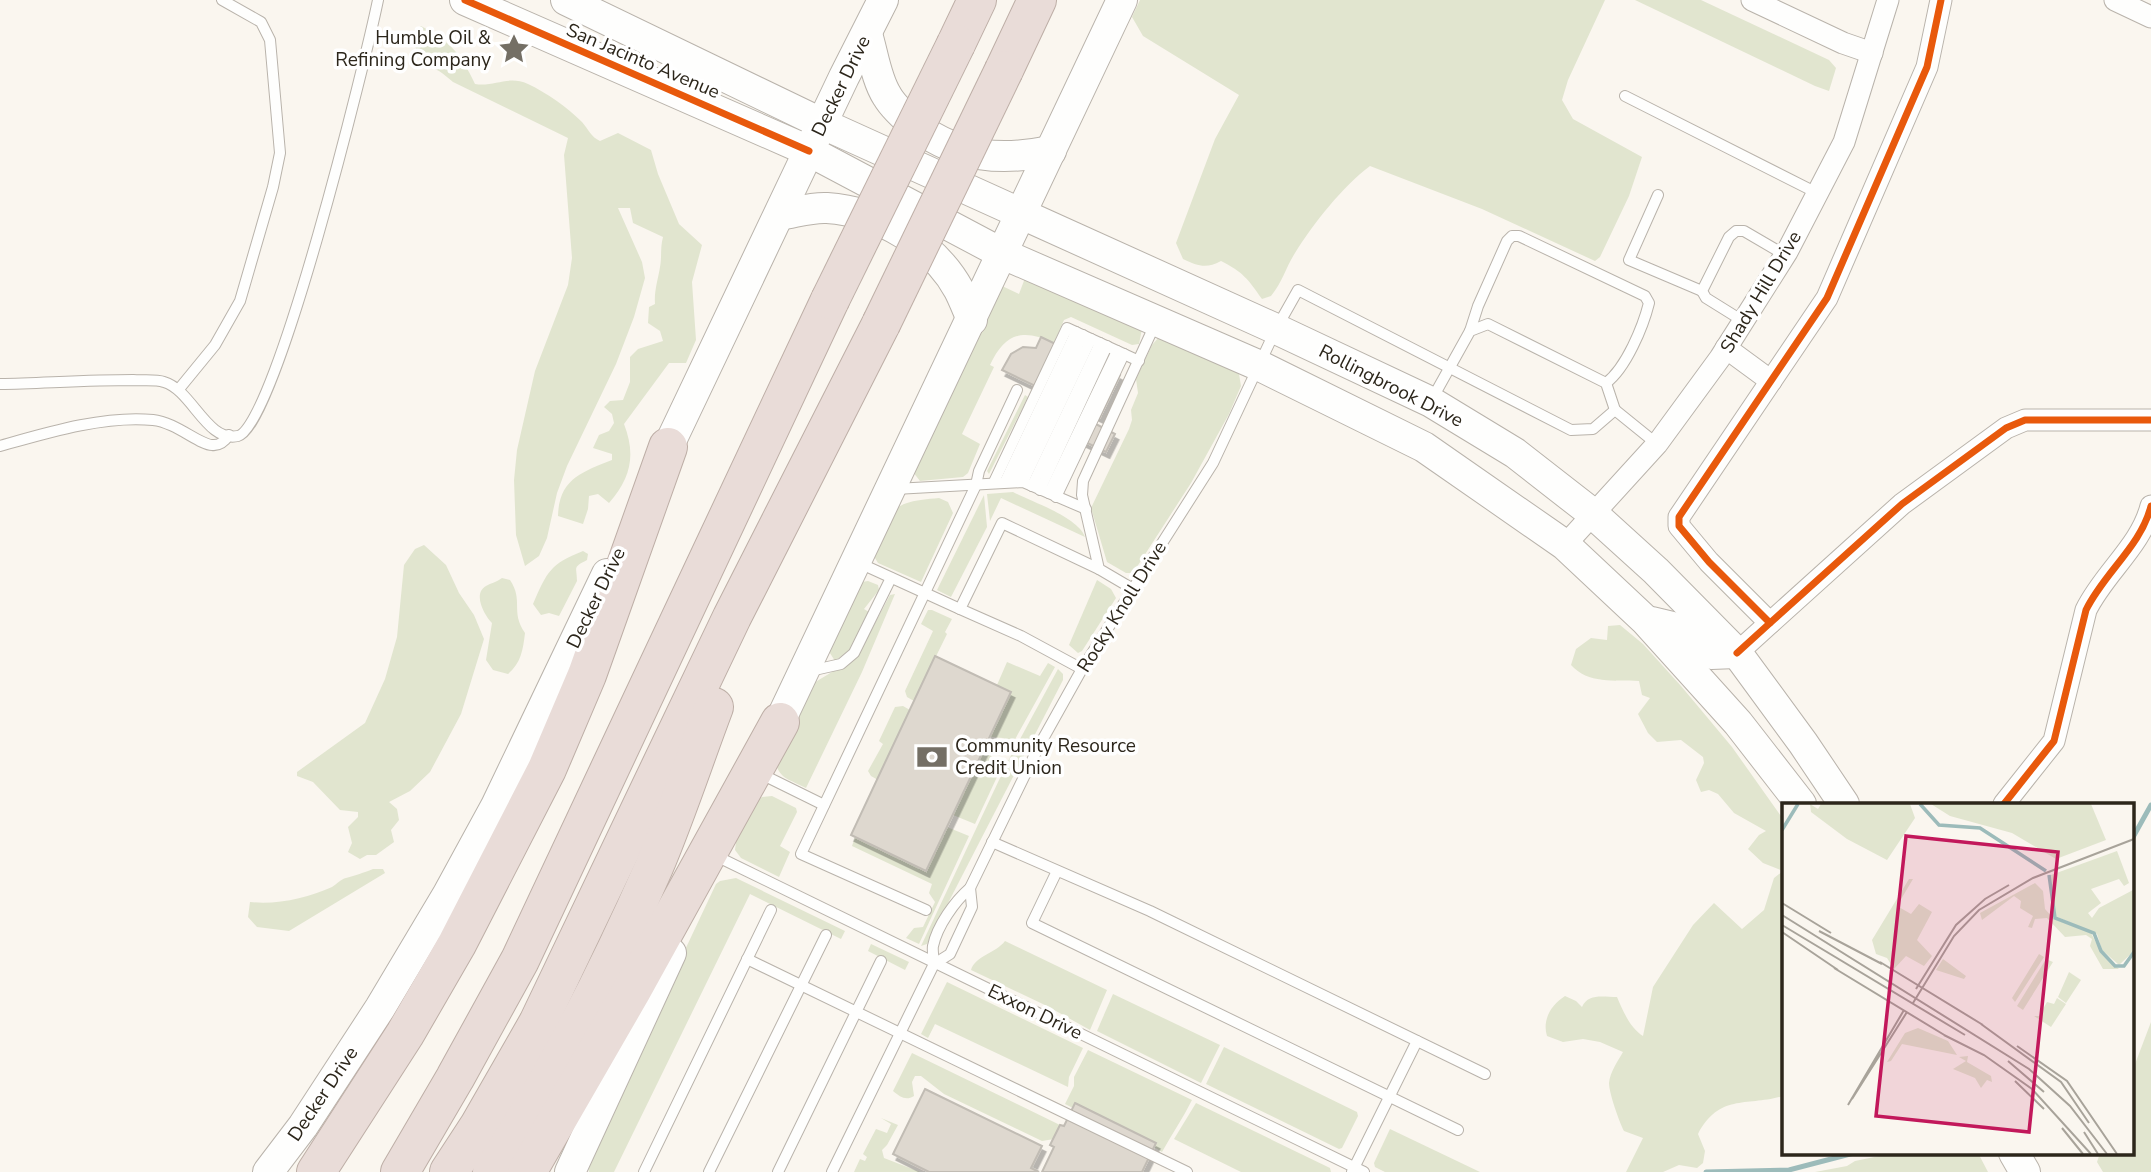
<svg xmlns="http://www.w3.org/2000/svg" width="2151" height="1172" font-family="'Nunito Sans',sans-serif">
<style>
.green{fill:#e1e5cf}
.lines{fill:none;stroke-linecap:round;stroke-linejoin:round}
.stream{stroke:#9cbbba;stroke-width:5}
.building{fill:#ded8cf;stroke:#c1bcb4;stroke-width:2;filter:url(#shadow)}
.lane-casing{stroke:#b9b3ab;stroke-width:12}
.street-casing{stroke:#b9b3ab;stroke-width:23}
.secondary-casing{stroke:#b9b3ab;stroke-width:32}
.highway-casing{stroke:#bdaea6;stroke-width:40}
.lane{stroke:#fefefd;stroke-width:10}
.street{stroke:#fefefd;stroke-width:21}
.secondary{stroke:#fefefd;stroke-width:30}
.highway{stroke:#e9dcd8;stroke-width:38}
.highway-bridge-casing{stroke:#bdaea6;stroke-width:40;stroke-linecap:butt}
.highway-bridge{stroke:#e9dcd8;stroke-width:38}
.cycleway-casing{stroke:#fff;stroke-width:11}
.cycleway{stroke:#e8590c;stroke-width:7}
.labels{text-anchor:middle;dominant-baseline:central;stroke-width:7;stroke-linejoin:round;paint-order:stroke}
.poi-label{font-size:19px;fill:#2c261b;stroke:#fff;text-anchor:end}
.street-label{font-size:19px;fill:#2c261b;stroke:#fff}
.inset-river{fill:none;stroke:#9cbbba;stroke-width:3.5}
.inset-road{fill:none;stroke:#a8a39a;stroke-width:2}
.view{fill:#c2185b;fill-opacity:0.15;stroke:#c2185b;stroke-width:3.5}
.inset-edge{fill:none;stroke:#2c261b;stroke-width:3.5}
</style>
<defs>
<filter id="shadow"><feDropShadow dx="3.5" dy="6" stdDeviation="0" flood-color="#0004"/></filter>
</defs>
<rect width="100%" height="100%" fill="#faf6ef"/>
<!-- green -->
<g class="green">
<path d="M1140,0H1605L1568,80L1562,100L1573,119L1642,157L1629,196L1600,257L1595,261L1482,209L1370,166C1343,186 1313,224 1295,253C1286,267 1282,283 1271,296L1262,299C1248,279 1243,272 1221,261C1206,269 1198,266 1183,259L1176,243L1215,139L1239,95L1143,36L1132,17Z"/>
<polygon points="1635,0 1701,0 1829,60 1836,68 1829,91 1815,86"/>
<path d="M421,26C451,42 461,54 475,84C495,87 508,75 528,84C547,93 567,107 582,122C589,130 591,137 600,141L618,133L651,150L658,174L679,224L702,245L692,282L696,340L686,363H669L624,424C636,455 631,478 609,503L598,494L589,496L588,509L583,524L558,516C559,479 582,472 612,460V454L593,448L599,435L609,431L614,423L612,414L604,407L610,401L623,400L630,382V357L638,349L663,341L660,331L648,323L649,307L655,304C654,290 658,280 660,267C662,257 660,248 663,237L633,223L630,208H618L642,262L645,278L634,317L616,364L567,466L557,493L547,538L539,556L525,566L516,535L514,480L517,450L535,371L568,285L572,258L564,155L568,138L453,82C448,78 444,74 439,71C436,69 431,68 428,66C417,57 407,35 421,26Z"/>
<path d="M1025,278L1142,329L1139,344L1132,345L1071,317L1064,320L1054,343C1023,328 1005,333 990,365L994,367L962,434L980,444L968,473L963,477L920,481L913,472L1000,285L1019,294Z"/>
<polygon points="1159,337 1234,368 1239,374 1241,386 1229,414 1191,483 1133,573 1126,573 1107,562 1091,508 1129,429 1132,420 1131,410 1138,393 1136,379 1152,345"/>
<polygon points="1025,395 1028,397 989,474 987,471"/>
<path d="M1013,492C1032,502 1078,517 1085,537L1001,498L990,521L987,494Z"/>
<polygon points="984,495 987,527 951,597 937,590"/>
<path d="M939,498L948,502L953,513L921,582L878,563L875,558L874,551C894,508 889,502 939,498Z"/>
<polygon points="424,545 446,565 459,593 474,615 484,639 461,714 430,772 410,791 389,802 397,809 399,820 391,830 394,842 376,855 367,855 360,859 348,852 352,843 348,827 358,817 358,812 340,810 313,782 297,776 297,772 365,723 385,679 397,637 404,565 415,549"/>
<path d="M583,551L588,554L587,560C572,568 577,566 577,581L559,616L549,613L541,615L533,604C547,572 550,564 583,551Z"/>
<path d="M502,578L510,580C524,601 510,611 525,633C523,650 521,663 508,674L493,670L486,660L492,623C485,616 472,594 486,586C491,583 497,582 502,578Z"/>
<polygon points="1097,580 1111,589 1116,598 1082,651 1078,653 1069,645"/>
<polygon points="868,581 878,585 879,590 864,609 869,612 852,648 835,661 828,650 862,582"/>
<path d="M895,594L862,672L806,788C789,779 778,779 775,759L812,684L857,657L890,595Z"/>
<polygon points="928,610 932,610 952,619 945,632 947,634 914,701 907,697 905,691 933,631 921,624"/>
<path d="M1620,625L1643,644L1681,686L1732,747L1783,819V1096C1747,1107 1720,1093 1698,1134L1705,1151L1703,1163L1697,1168L1679,1165L1663,1172H1626L1643,1138L1624,1131C1619,1121 1609,1093 1609,1083C1610,1072 1618,1061 1623,1052L1600,1042L1583,1039L1563,1042L1547,1036C1542,1020 1551,1005 1565,996L1576,1001L1582,1007C1588,993 1603,997 1617,997C1623,1011 1630,1028 1643,1036L1653,987L1693,925L1714,903L1742,929L1764,910L1774,878L1783,871L1763,863L1748,849L1759,835L1766,831L1734,813L1718,794L1709,790L1701,792L1696,780L1704,763L1703,757L1681,740L1657,742L1648,733L1638,714L1650,698L1642,695L1639,681C1614,680 1588,684 1571,665L1576,649L1591,638L1607,640L1608,626Z"/>
<polygon points="1007,662 1040,676 1048,663 1055,667 1013,743 1003,738 990,737 1011,692 997,685"/>
<polygon points="1058,669 1063,674 1063,680 927,944 921,946 1007,763"/>
<polygon points="903,706 910,710 878,780 871,776 868,771 883,744 879,741 895,707"/>
<polygon points="984,748 993,758 1004,762 975,824 953,815"/>
<polygon points="772,796 796,808 797,812 780,846 790,852 779,877 741,858 735,850 736,842 756,801 762,797"/>
<polygon points="947,827 969,836 919,944 906,938 914,928 923,927 935,902 929,893 932,884 852,846 855,837 926,871"/>
<path d="M373,869H383L385,873L289,931L257,927L248,917L250,902C277,905 308,898 332,887C337,884 341,879 346,878C356,875 363,873 373,869Z"/>
<polygon points="736,878 845,931 841,939 750,894 614,1172 589,1172 587,1158 716,884 720,881"/>
<path d="M1005,941L1107,990L1090,1030L1047,1006L971,970C975,956 996,953 1005,941Z"/>
<polygon points="871,944 909,962 905,970 868,951"/>
<polygon points="947,982 1083,1048 1069,1077 1068,1087 935,1024 928,1038 921,1034"/>
<polygon points="1113,994 1220,1045 1201,1083 1097,1031"/>
<polygon points="2151,1022 2151,1172 2103,1172 2097,1162 2100,1153 2132,1153 2132,1072"/>
<polygon points="1224,1047 1357,1112 1358,1116 1342,1148 1339,1149 1206,1084"/>
<path d="M1088,1050L1192,1100C1183,1118 1172,1134 1162,1152L1154,1147L1156,1143L1075,1104L1073,1108L1065,1104L1074,1086V1077Z"/>
<path d="M912,1053L1060,1125L1054,1139L1042,1141L944,1094L921,1076H915L912,1082L914,1096C906,1101 900,1097 893,1091Z"/>
<polygon points="1196,1103 1330,1168 1331,1172 1241,1172 1174,1139"/>
<polygon points="881,1118 898,1125 887,1145 882,1150 884,1158 920,1172 854,1172 860,1159 865,1161 867,1157 863,1154 876,1129 887,1133 891,1124"/>
<polygon points="1390,1129 1480,1172 1385,1172 1375,1167 1374,1163"/>
<polygon points="1925,1153 1978,1153 1988,1172 1815,1172 1847,1166 1855,1161 1879,1156 1905,1154 1919,1156"/>
</g>
<g class="lines">
<!-- stream -->
<g class="stream">
<polyline points="2132,839 2151,805"/>
<polyline points="1706,1172 1789,1170 1854,1153"/>
</g>
</g>
<!-- building -->
<g class="building">
<polygon points="1041,337 1120,375 1100,417 1002,370 1011,354 1023,347 1036,348"/>
<polygon points="1092,422 1115,434 1106,452 1083,441"/>
<polygon points="935,656 1011,692 926,871 851,835"/>
<polygon points="925,1089 1042,1146 1031,1168 1039,1172 929,1172 893,1154"/>
<polygon points="1075,1103 1156,1143 1142,1172 1042,1172 1054,1147 1050,1145 1060,1125 1064,1126"/>
</g>
<g class="lines">
<defs>
<g id="lane">
<polyline points="1625,96 1819,194"/>
<polyline points="1658,195 1629,260 1702,291"/>
<polyline points="1743,321 1706,298 1702,291 1729,237 1736,231 1744,231 1785,255"/>
<path d="M1470,331L1478,306L1507,241L1512,236H1519L1645,296L1649,303C1643,327 1626,368 1606,383"/>
<path d="M0,384C44,383 89,380 133,380C142,381 155,379 164,382C192,390 207,443 238,436C276,427 367,54 378,0"/>
<polyline points="179,389 215,345 240,301 273,187 280,153 270,40 261,22 222,0"/>
<polyline points="1431,401 1470,331 1488,324 1606,383 1615,410"/>
<path d="M0,446C46,433 105,415 153,420C175,422 200,445 212,445C220,446 225,441 229,435"/>
<polyline points="994,482 1067,328 1139,361"/>
<polyline points="1005,482 1076,332"/>
<polyline points="1014,482 1083,335"/>
<polyline points="1023,482 1091,339"/>
<polyline points="1032,486 1100,343"/>
<polyline points="895,489 1023,482 1086,509"/>
<polyline points="1040,490 1107,346"/>
<polyline points="1049,493 1117,351"/>
<polyline points="1056,497 1124,354"/>
<polyline points="857,562 960,609"/>
<polyline points="1133,589 1099,569 1082,495 1083,481 1156,322"/>
<polyline points="1082,669 1021,636 960,609 1002,523 1099,569"/>
<polyline points="810,671 841,664 854,653 891,578"/>
<polyline points="761,774 824,805"/>
<polyline points="992,842 1150,911 1485,1074"/>
<polyline points="716,856 1364,1172"/>
<polyline points="1057,871 1032,923 1458,1130"/>
<polyline points="926,910 801,854 976,485 979,471 1017,390"/>
<polyline points="747,959 1187,1172"/>
<path d="M934,964C934,958 932,951 933,946C937,926 955,901 970,888L1039,746L1082,669L1213,463L1276,329L1298,290L1571,430L1593,429L1615,410L1657,444"/>
<polyline points="934,964 950,954 972,907 970,888"/>
<polyline points="644,1172 771,910"/>
<polyline points="709,1172 826,935"/>
<polyline points="778,1172 881,961"/>
<polyline points="832,1172 934,964"/>
<polyline points="1352,1172 1417,1041"/>
</g>
<g id="street">
<polyline points="1752,0 1843,43 1872,53"/>
<polyline points="2115,0 2151,17"/>
<polyline points="1726,348 1771,381"/>
<polyline points="1565,545 1657,444 1720,358 1787,252 1844,142 1888,0"/>
<polyline points="1770,623 1902,504 2006,428 2025,420 2151,420"/>
<polyline points="1737,653 1770,623 1709,562 1679,526 1679,517 1827,298 1927,67 1941,0"/>
<path d="M2004,804L2054,741L2086,610C2104,573 2141,546 2151,506"/>
</g>
<g id="secondary">
<polyline points="465,0 809,151 1003,254 1260,366 1424,447 1565,545 1645,620 1738,723 1801,804"/>
<polyline points="566,0 823,124 1276,329 1431,402 1515,453 1592,513 1656,571 1737,653 1803,743 1844,804"/>
<path d="M867,34C873,53 876,79 887,96C894,108 907,119 917,127C960,158 1001,161 1051,151"/>
<path d="M779,215C794,213 811,207 827,208C878,211 934,244 959,290C964,300 968,310 972,320"/>
<polyline points="659,466 844,77 883,0"/>
<polyline points="1652,622 1677,628 1711,654 1736,653"/>
<polyline points="771,740 1122,0"/>
<polyline points="2014,1153 2025,1172"/>
<polyline points="268,1172 303,1126 380,1008 448,894 496,806 607,574"/>
<polyline points="570,1172 671,953"/>
</g>
<g id="highway">
<polyline points="956,44 977,0"/>
<polyline points="1004,70 1037,0"/>
<polyline points="316,1172 405,1034 457,944 547,769 587,675 668,447"/>
<polyline points="400,1172 455,1078 520,960 830,300"/>
<polyline points="449,1172 479,1126 538,1023 732,617 881,324"/>
<path d="M492,1172C555,1076 608,972 654,867C676,815 694,760 714,707"/>
<polyline points="527,1172 632,990 780,722"/>
</g>
</defs>
<!-- lane casing -->
<use href="#lane" class="lane-casing"/>
<!-- street casing -->
<use href="#street" class="street-casing"/>
<!-- secondary casing -->
<use href="#secondary" class="secondary-casing"/>
<!-- highway casing -->
<use href="#highway" class="highway-casing"/>
<!-- lane -->
<use href="#lane" class="lane"/>
<!-- street -->
<use href="#street" class="street"/>
<!-- secondary -->
<use href="#secondary" class="secondary"/>
<!-- highway -->
<use href="#highway" class="highway"/>
<defs>
<g id="highway-bridge">
<polyline points="830,300 956,44"/>
<polyline points="881,324 1004,70"/>
</g>
</defs>
<!-- highway-bridge casing -->
<use href="#highway-bridge" class="highway-bridge-casing"/>
<!-- highway-bridge -->
<use href="#highway-bridge" class="highway-bridge"/>
<defs>
<g id="cycleway">
<polyline points="465,0 809,151"/>
<polyline points="1770,623 1902,504 2006,428 2025,420 2151,420"/>
<polyline points="1737,653 1770,623 1709,562 1679,526 1679,517 1827,298 1927,67 1941,0"/>
<path d="M2004,804L2054,741L2086,610C2104,573 2141,546 2151,506"/>
</g>
</defs>
<!-- cycleway casing -->
<use href="#cycleway" class="cycleway-casing"/>
<!-- cycleway -->
<use href="#cycleway" class="cycleway"/>
</g>
<!-- icons -->
<defs>
<symbol id="sight-bare" viewBox="-9 -9 18 18"><path d="M0-6L1.8-2.2L6-1.7L2.9 1.2L3.7 5.4L0 3.3L-3.7 5.4L-2.9 1.2L-6-1.7L-1.8-2.2Z" fill="#746f65" stroke="#fff" stroke-width="2.5" paint-order="stroke"/></symbol>
<symbol id="bank-bare" viewBox="-9 -9 18 18"><path d="M-6-4H6V4H-6ZM0-2.3a2.3 2.3 0 1 0 0 4.6a2.3 2.3 0 1 0 0-4.6Z" fill="#746f65" stroke="#fff" stroke-width="2.5" paint-order="stroke"/></symbol>
</defs>
<g fill-rule="evenodd">
<use href="#sight-bare" x="492" y="27" width="44" height="44"/>
<use href="#bank-bare" x="910" y="735" width="44" height="44"/>
</g>
<g class="labels">
<!-- poi labels -->
<g class="poi-label">
<text x="491" y="38">Humble Oil &amp;<tspan x="491" dy="22">Refining Company</tspan></text>
<text x="955" y="746" text-anchor="start">Community Resource<tspan x="955" dy="22">Credit Union</tspan></text>
</g>
<!-- street labels -->
<g class="street-label">
<text transform="translate(643 61) rotate(23)">San Jacinto Avenue</text>
<text transform="translate(841 86) rotate(-64)">Decker Drive</text>
<text transform="translate(1761 292) rotate(-59)">Shady Hill Drive</text>
<text transform="translate(1391 386) rotate(27)">Rollingbrook Drive</text>
<text transform="translate(596 598) rotate(-64)">Decker Drive</text>
<text transform="translate(1122 607) rotate(-58)">Rocky Knoll Drive</text>
<text transform="translate(1035 1012) rotate(26)">Exxon Drive</text>
<text transform="translate(323 1094) rotate(-56)">Decker Drive</text>
</g>
</g>
<!-- overview -->
<g transform="translate(1782 803)">
<rect width="352" height="352" fill="#faf6ef"/>
<path d="M28,1L36,6L39,1H128L133,15L105,57L65,36L29,9ZM149,1H309L324,37L274,56L230,30L168,13ZM335,48L347,80L342,83L337,76L309,86L319,100L306,110L310,115L317,105L351,87L352,148L337,162L320,147L315,131L271,112L269,72ZM127,76H131L115,103L129,111L137,101L150,109L135,137L150,153L142,163L124,153L112,166L105,155L94,151L90,137ZM253,80L261,88L263,106L272,116L309,130L320,151L337,166H321L308,143L310,136L304,132L283,134L265,115L253,116L250,125L246,124L251,113L238,105L239,98L232,93L200,117L198,110ZM257,151L262,154L233,199L230,195ZM161,156L184,173L182,176L154,167ZM264,156L271,159L241,207L235,203ZM287,169L299,177L284,200L276,194ZM275,195L284,201L269,224L252,213H257L265,199L272,201ZM136,225L166,238L175,252L120,241L109,258L105,259L123,230ZM186,253L185,259L209,273L210,279L205,277L199,285L193,275L171,266L184,258L177,254Z" fill="#e1e5cf"/>
<path class="inset-river" d="M138,1L157,22L198,25L264,68M0,27L16,1M267,72L273,115L312,130L319,148L333,163H342L352,149"/>
<path class="inset-road" d="M0,100L49,130M0,112L247,266L288,303L325,351M0,122L183,232M37,128L100,161M0,129L56,167M98,159L201,222M52,165L164,233M134,186L174,122L203,96L227,82M131,200L172,133L197,107L251,75L352,36M199,221L279,279L307,320M162,232L202,252L250,286L309,351M235,243L285,278L335,351M226,258L262,289M233,278L262,306M70,296L125,209M66,302L122,207M280,325L301,351M302,329L316,351"/>
<path class="view" d="M124,33L276,49L247,329L94,313Z"/>
<rect width="352" height="352" class="inset-edge"/>
</g>
</svg>
